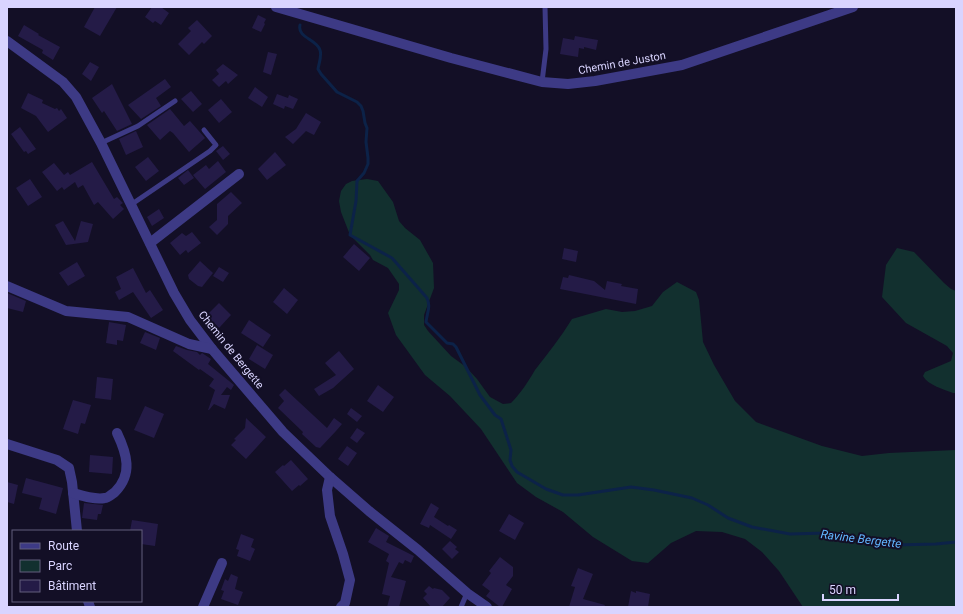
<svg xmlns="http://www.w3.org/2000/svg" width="963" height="614" font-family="Roboto,sans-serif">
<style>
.green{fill:#12302f}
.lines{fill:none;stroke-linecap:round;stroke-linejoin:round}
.stream{stroke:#0c2248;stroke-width:3}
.building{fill:#241b47}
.lane{stroke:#3d3a85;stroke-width:5}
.street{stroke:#3d3a85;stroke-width:10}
.labels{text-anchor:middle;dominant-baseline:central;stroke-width:4;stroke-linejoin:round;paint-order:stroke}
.street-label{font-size:11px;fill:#d9d4ff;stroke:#130f26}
.water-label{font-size:12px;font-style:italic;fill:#62b6ff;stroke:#130f26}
</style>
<rect width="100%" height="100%" fill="#130f26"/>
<!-- green -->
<g class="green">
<path d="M367,179L378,181L393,202L399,221L405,228L420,240L433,263L434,288L424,315V325L428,331L451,356L466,367L477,379L490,397L503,404L511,403C521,393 528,382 535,370C548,353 561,337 572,319L606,309L622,312L635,311L652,306L663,292L677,282L696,292L699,300L703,342L714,365L735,401L756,422L822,446L862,456L889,453L956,450V607H803L779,571L762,552L745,539L722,532L696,531L671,543L648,563L632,561L593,537L563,512L536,497L517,483L481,429L450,396L425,375L396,335L388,313L399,290V284L388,268L373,260L370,255L350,235L341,212L339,201L341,191L346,184L352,181Z"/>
<path d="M897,248L914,252L944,283L951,289L956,291V393H953C943,389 928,385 923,376L925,372L951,361L953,353L947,346L906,323L882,297L886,265Z"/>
</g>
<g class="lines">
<!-- stream -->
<path class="stream" d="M300,25C297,38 317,39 320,50C322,56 319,63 318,69L321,74L337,92L357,102L361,106L363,111L365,123L367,128L366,142L368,158V164L364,173L357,181L356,201L350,235L392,258L427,298C431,307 427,313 426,322L447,343L453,344L456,347L480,395L495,415L501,419L511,450L510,460L512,466L517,472L546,489L563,495H578L631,487L654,490L692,498L708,505L728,518L752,527L790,534L827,533L870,542L894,545L936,544L956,542"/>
</g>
<!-- building -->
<g class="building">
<polygon points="95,7 117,7 100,36 84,27"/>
<polygon points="152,7 161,7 169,13 161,25 155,21 153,23 145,17"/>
<polygon points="258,15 266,19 264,23 265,24 261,32 252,28"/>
<polygon points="197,20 212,36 204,44 202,42 189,55 178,44 191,31 188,28"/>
<polygon points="24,25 39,34 38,35 60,47 53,60 42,53 43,50 18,36"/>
<polygon points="575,36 598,40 596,50 584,47 584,49 579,48 578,57 560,54 563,38 574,40"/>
<polygon points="268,52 277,54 271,75 263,72"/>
<polygon points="90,62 99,67 91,81 82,74"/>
<polygon points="223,64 238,75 228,84 226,81 219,87 212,80 219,74 216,70"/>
<polygon points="165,79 171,87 156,98 161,106 141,119 128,105"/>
<polygon points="112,84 132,124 117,131 104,111 102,113 92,98"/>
<polygon points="255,87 268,97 262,107 248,98"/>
<polygon points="191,91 202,104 193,112 181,99"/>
<polygon points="28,93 43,100 42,103 55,109 57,108 59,111 61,109 67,118 48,132 36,116 21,108"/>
<polygon points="277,94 288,98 289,95 298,99 293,109 285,106 284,109 273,104"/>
<polygon points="221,99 232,112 219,123 208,110"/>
<polygon points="170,109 184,126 190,121 205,138 189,152 173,133 170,131 160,140 147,125"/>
<polygon points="306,113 321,122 314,135 306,131 293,144 285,137 296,129"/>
<polygon points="20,127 36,149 28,154 26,151 24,152 11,134"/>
<polygon points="136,131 143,147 126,155 119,139"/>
<polygon points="223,146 230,154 223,160 216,151"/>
<polygon points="275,152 286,165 267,180 258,169"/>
<polygon points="148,157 159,171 146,181 135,167"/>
<polygon points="218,161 226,172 205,189 193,175 206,165 209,169"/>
<polygon points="92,162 114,199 117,197 123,203 120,205 124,209 113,219 98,202 94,205 83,185 78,188 75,182 64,190 62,187 57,191 42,172 54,163 64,175 68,172 70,175"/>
<polygon points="188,170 194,178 184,185 178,178"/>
<polygon points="30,179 42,197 28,206 16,188"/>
<polygon points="231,192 242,203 228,216 228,224 217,235 209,227 217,220 217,204"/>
<polygon points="159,209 164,218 152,226 147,217"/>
<polygon points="63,221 75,241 81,221 93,224 88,242 66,245 55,225"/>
<polygon points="192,232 201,243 188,253 186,250 180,255 170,243 182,233 186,236"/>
<polygon points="354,244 370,258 359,271 343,257"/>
<polygon points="564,248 578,251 576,262 562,259"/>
<polygon points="200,261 213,273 202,287 198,286 189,279 188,275"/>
<polygon points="77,262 85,276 68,286 59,273"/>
<polygon points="219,267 229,273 223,282 213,276"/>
<polygon points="133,268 146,293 150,290 163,310 151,318 133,292 119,300 115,292 121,289 116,277"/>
<polygon points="569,275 594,281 605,290 607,281 622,284 621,286 638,289 636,304 560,289 563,277 568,278"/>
<polygon points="284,288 298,300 287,314 273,302"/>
<polygon points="7,293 26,301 23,312 7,308"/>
<polygon points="219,303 231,315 219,328 206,316"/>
<polygon points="249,320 271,335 263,347 241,333"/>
<polygon points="109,322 126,325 123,341 117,340 117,345 106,343"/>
<polygon points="145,332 160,338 156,350 140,343"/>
<polygon points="257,345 273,355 265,369 249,359"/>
<polygon points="176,346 187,350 197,352 200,355 202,353 211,359 208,364 234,385 231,390 227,387 221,395 230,395 225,409 214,404 209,410 208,410 215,390 209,386 214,379 200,369 199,370 173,351"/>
<polygon points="339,351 354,369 333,388 319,396 314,389 336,375 325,363"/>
<polygon points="97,377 113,379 111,400 95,398"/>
<polygon points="378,385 394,397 383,412 367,401"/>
<polygon points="285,389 327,428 334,418 342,424 336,431 320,448 316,447 302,434 303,432 278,408 284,401 279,395"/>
<polygon points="73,400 91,405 85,424 81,423 78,434 63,429"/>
<polygon points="145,406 164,414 154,438 134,430"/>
<polygon points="351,408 362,416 357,422 347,414"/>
<polygon points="246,418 266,437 246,459 231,445 236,440 234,439 245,428"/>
<polygon points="357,428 365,433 357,443 350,438"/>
<polygon points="347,446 357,453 348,466 338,459"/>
<polygon points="90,455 113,457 112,474 89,472"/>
<polygon points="291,460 308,479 300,486 299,485 292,491 275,472 283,465 284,466"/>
<polygon points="26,478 63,488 56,514 39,509 42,498 22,493"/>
<polygon points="7,482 18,485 14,504 7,502"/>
<polygon points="84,503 103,505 101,514 98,514 97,520 82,518"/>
<polygon points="431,503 439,508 434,517 448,526 449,525 457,530 451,539 430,525 429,528 420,524"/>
<polygon points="509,514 524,523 515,540 499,531"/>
<polygon points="132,520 158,524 155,546 141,544 141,531 130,531"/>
<polygon points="376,528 389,536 386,542 414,556 411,563 405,560 403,564 399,562 391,577 406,581 399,607 387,607 390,596 382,594 389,563 386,561 389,554 368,542"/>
<polygon points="241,534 254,539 251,547 255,549 250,561 237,556 239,550 236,549"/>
<polygon points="450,541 457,547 455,549 459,552 452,559 442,549"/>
<polygon points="500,557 513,567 513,576 506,585 512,589 502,607 500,607 486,596 490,591 482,585 491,573 489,571"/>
<polygon points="578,568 593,574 583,599 605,605 604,607 569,607 575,587 571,586"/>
<polygon points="231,574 238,577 235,589 243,592 238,605 221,599 224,591 221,590 225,579 228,581"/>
<polygon points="429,586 433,589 434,588 442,590 450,598 442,607 431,607 423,598 427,594 424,591"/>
<polygon points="631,591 636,593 636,591 650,594 648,607 628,607"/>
</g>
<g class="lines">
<!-- lane -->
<g class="lane">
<polyline points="542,82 546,49 545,7"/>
<polyline points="101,143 138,126 175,101"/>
<polyline points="132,204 210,151 216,145 204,130"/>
<polyline points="461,607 467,593"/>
</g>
<!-- street -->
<g class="street">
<polyline points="276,7 451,58 542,82 568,84 595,81 682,65 853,7"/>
<polyline points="7,41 63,82 76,97 101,143 174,293 190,320 212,349 283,432 330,477 369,511 418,550 467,593 487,607"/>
<polyline points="150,243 239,174"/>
<polyline points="7,286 66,311 128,317 189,344 212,349"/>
<polyline points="7,444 57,460 69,468 72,482 77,531"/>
<polyline points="330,477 327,490 330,516 343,554 350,580 345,603 341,607"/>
<path d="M73,493C83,496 95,500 105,498C108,498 112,494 115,492C133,474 127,454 117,433"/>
<polyline points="88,601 90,607"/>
<polyline points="203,607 222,563"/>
</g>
</g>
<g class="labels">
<!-- street labels -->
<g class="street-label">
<text transform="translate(622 63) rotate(-10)">Chemin de Juston</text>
<text transform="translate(231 350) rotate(51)">Chemin de Bergette</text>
</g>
<!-- water labels -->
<g class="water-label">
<text transform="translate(861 539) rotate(7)">Ravine Bergette</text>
</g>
</g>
<!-- border -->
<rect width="963" height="614" fill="none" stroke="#d9d4ff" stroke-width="16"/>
<!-- legend -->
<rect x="12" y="530" width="130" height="72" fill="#130f26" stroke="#625e7d"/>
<rect x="20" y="543" width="20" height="6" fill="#3d3a85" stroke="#625e7d"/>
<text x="48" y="550" font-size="12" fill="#d9d4ff">Route</text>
<rect x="20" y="560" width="20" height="12" fill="#12302f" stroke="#625e7d"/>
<text x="48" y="570" font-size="12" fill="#d9d4ff">Parc</text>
<rect x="20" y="580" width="20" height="12" fill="#241b47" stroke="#625e7d"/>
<text x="48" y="590" font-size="12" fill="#d9d4ff">Bâtiment</text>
<!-- scale -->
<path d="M823 594v6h75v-6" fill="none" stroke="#d9d4ff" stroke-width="2"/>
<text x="829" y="594" font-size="12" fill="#d9d4ff" stroke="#130f26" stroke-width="3" paint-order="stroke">50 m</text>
</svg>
